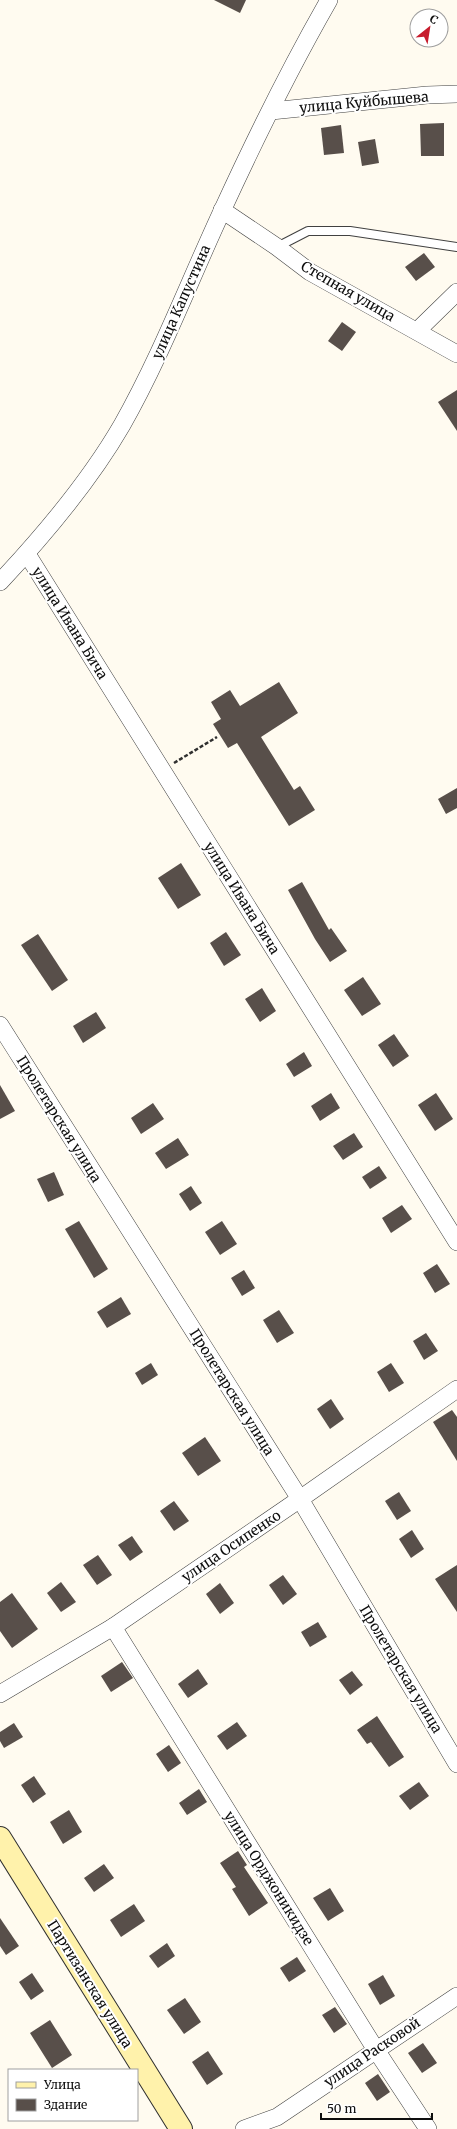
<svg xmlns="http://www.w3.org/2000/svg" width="457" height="2129" font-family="Merriweather,serif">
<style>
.building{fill:#584f4a}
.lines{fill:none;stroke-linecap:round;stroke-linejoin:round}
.lane-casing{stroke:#414141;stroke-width:10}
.street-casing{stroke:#414141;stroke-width:18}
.secondary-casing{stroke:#303030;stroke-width:24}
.path{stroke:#303030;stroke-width:2.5;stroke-dasharray:4 2;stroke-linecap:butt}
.lane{stroke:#fff;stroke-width:8}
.street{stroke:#fff;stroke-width:17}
.secondary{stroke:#fff2ab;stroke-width:22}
.labels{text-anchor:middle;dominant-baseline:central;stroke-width:4;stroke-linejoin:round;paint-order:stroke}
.street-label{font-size:14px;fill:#0e0e0e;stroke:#fff}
</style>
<rect width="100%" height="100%" fill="#fffbf0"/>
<!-- building -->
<g class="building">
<polygon points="214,0 246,0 240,13"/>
<polygon points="444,123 444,156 421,156 420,124"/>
<polygon points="341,125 344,153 324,155 321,128"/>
<polygon points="375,139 379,163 362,166 358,142"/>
<polygon points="424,253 435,267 416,281 405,267"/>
<polygon points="342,322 356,332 342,351 328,341"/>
<polygon points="457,390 457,431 438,402"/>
<polygon points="279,682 298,713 261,737 294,790 300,786 315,810 289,826 237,743 228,748 213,724 221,719 211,702 230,690 240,706"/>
<polygon points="457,788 457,808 446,814 438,799"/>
<polygon points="181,863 201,895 178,909 158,878"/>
<polygon points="302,882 329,930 331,928 347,951 330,962 315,939 288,890"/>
<polygon points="226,932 241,955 224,966 210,943"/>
<polygon points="38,934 68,980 52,991 21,945"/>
<polygon points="363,977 381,1004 362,1016 344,990"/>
<polygon points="262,988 276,1011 260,1022 245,999"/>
<polygon points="96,1012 106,1028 83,1043 73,1026"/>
<polygon points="394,1034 409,1056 393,1067 378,1045"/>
<polygon points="304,1052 312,1066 294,1077 286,1064"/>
<polygon points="0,1085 15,1111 0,1119"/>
<polygon points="331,1093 340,1108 320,1121 311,1106"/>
<polygon points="436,1093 453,1119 435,1131 418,1105"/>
<polygon points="153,1103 164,1119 141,1134 131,1118"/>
<polygon points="354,1133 363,1147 343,1160 333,1146"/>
<polygon points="178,1138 189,1155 166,1169 155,1153"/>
<polygon points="379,1166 387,1178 370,1189 362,1177"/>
<polygon points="54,1172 64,1195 48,1202 37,1179"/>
<polygon points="191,1186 202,1203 190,1211 179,1194"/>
<polygon points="402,1205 412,1219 391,1233 382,1218"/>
<polygon points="79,1221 108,1269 94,1278 65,1229"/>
<polygon points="222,1221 237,1244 220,1255 205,1232"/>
<polygon points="437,1264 450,1284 435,1293 423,1273"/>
<polygon points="244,1270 255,1288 242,1296 231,1278"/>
<polygon points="121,1297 131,1314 107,1328 97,1312"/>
<polygon points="279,1310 294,1333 277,1343 263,1320"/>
<polygon points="426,1333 438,1351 424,1360 413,1341"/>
<polygon points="151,1363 158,1375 142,1385 135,1373"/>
<polygon points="391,1363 404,1383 389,1392 377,1372"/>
<polygon points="331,1399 344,1419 330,1429 317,1409"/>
<polygon points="452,1410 457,1417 457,1461 433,1422"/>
<polygon points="205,1437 221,1461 198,1476 182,1453"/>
<polygon points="399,1492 411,1511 397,1520 385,1501"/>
<polygon points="174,1501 189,1521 174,1531 160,1511"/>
<polygon points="412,1530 424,1549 411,1558 399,1539"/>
<polygon points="132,1536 143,1552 130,1561 118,1545"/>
<polygon points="98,1555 112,1575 97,1585 83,1565"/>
<polygon points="457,1565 457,1612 435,1579"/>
<polygon points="283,1575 297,1594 283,1605 269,1585"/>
<polygon points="61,1582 76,1602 61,1612 47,1593"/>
<polygon points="220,1583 234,1603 220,1614 206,1594"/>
<polygon points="12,1593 38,1629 12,1648 0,1631 0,1602"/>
<polygon points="318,1622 327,1637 310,1647 301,1632"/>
<polygon points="122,1662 133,1678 111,1692 101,1676"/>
<polygon points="198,1669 208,1684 188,1698 178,1684"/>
<polygon points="352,1671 363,1685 350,1695 339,1680"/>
<polygon points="377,1716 404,1757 389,1767 371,1742 367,1744 357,1730"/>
<polygon points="237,1722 247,1736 227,1750 217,1736"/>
<polygon points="14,1723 23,1737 4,1748 0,1741 0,1732"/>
<polygon points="169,1745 181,1763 168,1772 156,1754"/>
<polygon points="34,1776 46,1794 33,1803 21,1785"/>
<polygon points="419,1782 429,1796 410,1810 399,1796"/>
<polygon points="199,1789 207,1802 187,1815 179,1803"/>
<polygon points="69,1810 82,1832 63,1844 50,1822"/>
<polygon points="238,1851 247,1865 244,1867 268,1903 249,1916 232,1889 236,1887 220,1863"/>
<polygon points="104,1864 114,1878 94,1892 84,1878"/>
<polygon points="330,1888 344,1911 328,1921 313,1898"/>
<polygon points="134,1904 145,1921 121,1937 110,1920"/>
<polygon points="0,1918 19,1946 6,1955 0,1946"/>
<polygon points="167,1943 175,1956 158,1968 149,1956"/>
<polygon points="297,1957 306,1971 289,1982 280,1968"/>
<polygon points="32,1973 44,1991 31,2000 19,1982"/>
<polygon points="383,1975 395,1996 380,2005 368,1984"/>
<polygon points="185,1998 201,2022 184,2034 167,2010"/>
<polygon points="335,2007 347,2024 334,2033 322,2015"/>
<polygon points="50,2020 72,2055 52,2068 30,2033"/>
<polygon points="423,2043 437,2063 422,2073 408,2053"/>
<polygon points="208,2051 223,2074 207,2085 192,2062"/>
<polygon points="378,2074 390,2092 377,2101 365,2083"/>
</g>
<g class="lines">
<defs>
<polyline id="lane" points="277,247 308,231 350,231 457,247"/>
<g id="street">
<polyline points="271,111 427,95 457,94"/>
<polyline points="222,210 277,247 310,272 457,354"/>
<polyline points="417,331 457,292"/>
<polyline points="27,554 457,1242"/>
<path d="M0,582C45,534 89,482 122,425C161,356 189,282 222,211C255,139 290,68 329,0"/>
<polyline points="0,1025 300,1499 457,1764"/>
<polyline points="113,1627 376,2050 428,2129"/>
<polyline points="0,1694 113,1627 300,1499 457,1389"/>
<polyline points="244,2129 277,2117 457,1996"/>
</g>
<polyline id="secondary" points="0,1838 181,2129"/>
</defs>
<!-- lane casing -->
<use href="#lane" class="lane-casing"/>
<!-- street casing -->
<use href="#street" class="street-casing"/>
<!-- secondary casing -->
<use href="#secondary" class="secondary-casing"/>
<!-- path -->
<polyline class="path" points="174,763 217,737"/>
<!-- lane -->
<use href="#lane" class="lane"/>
<!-- street -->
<use href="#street" class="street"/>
<!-- secondary -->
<use href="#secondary" class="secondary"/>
</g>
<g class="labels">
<!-- street labels -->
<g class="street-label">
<text transform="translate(364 102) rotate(-5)">улица Куйбышева</text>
<text transform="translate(348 291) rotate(30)">Степная улица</text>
<text transform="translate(181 302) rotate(-66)">улица Капустина</text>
<text transform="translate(70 623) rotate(58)">улица Ивана Бича</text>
<text transform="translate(242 898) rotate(58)">улица Ивана Бича</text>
<text transform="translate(59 1119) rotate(58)">Пролетарская улица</text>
<text transform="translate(232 1392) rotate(58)">Пролетарская улица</text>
<text transform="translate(231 1546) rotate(-34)">улица Осипенко</text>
<text transform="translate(401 1669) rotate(59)">Пролетарская улица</text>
<text transform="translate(269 1878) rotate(58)">улица Орджоникидзе</text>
<text transform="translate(90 1984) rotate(58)">Партизанская улица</text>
<text transform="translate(372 2052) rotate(-34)">улица Расковой</text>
</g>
</g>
<!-- legend -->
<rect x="8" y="2069" width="130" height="52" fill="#ffffff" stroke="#9f9f9f"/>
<rect x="16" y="2082" width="20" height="6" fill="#fff2ab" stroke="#9f9f9f"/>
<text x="44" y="2089" font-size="12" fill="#0e0e0e">Улица</text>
<rect x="16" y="2099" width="20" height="12" fill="#584f4a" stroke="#9f9f9f"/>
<text x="44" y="2109" font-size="12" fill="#0e0e0e">Здание</text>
<!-- north arrow -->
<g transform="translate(429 28) rotate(30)"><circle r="19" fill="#ffffff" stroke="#9f9f9f"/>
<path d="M0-3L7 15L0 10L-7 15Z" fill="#c71d2d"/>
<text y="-6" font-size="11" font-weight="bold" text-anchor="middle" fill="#0e0e0e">С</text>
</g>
<!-- scale -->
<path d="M321 2113v6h111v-6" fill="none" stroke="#0e0e0e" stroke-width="2"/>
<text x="327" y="2113" font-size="12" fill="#0e0e0e" stroke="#ffffff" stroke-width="3" paint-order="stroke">50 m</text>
</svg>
